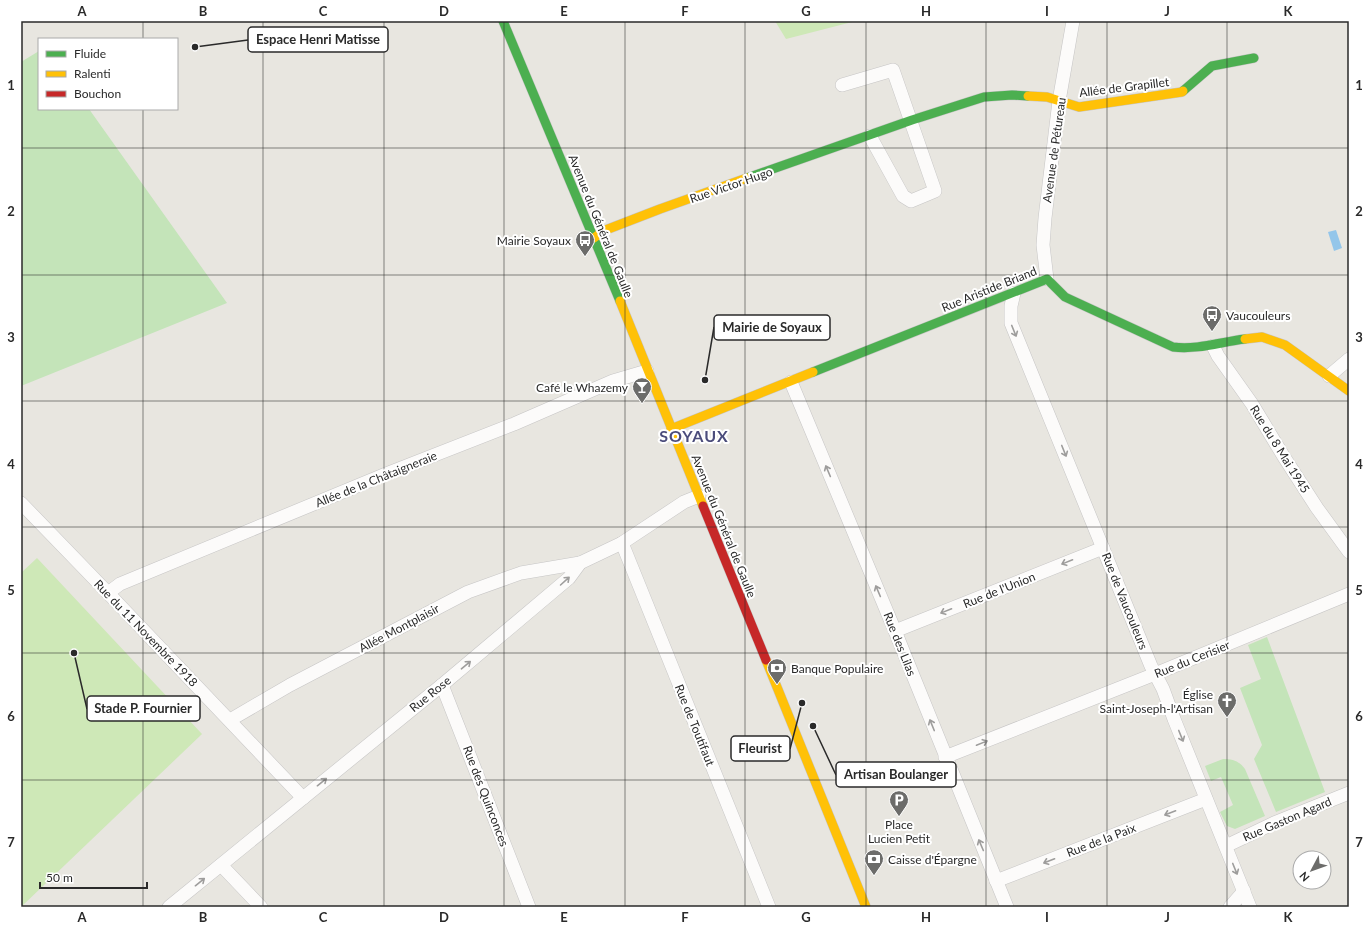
<svg xmlns="http://www.w3.org/2000/svg" width="1370" height="928" font-family="Lato,sans-serif">
<style>
.green{fill:#c4e4b9}
.pitch{fill:#cee8b7}
.water{fill:#94c6ea}
.lines{fill:none;stroke-linecap:round;stroke-linejoin:round}
.street-casing{stroke:#c6c5c5;stroke-width:14}
.fast-casing{stroke:#c6c5c5;stroke-width:10}
.slow-casing{stroke:#c6c5c5;stroke-width:10}
.jam-casing{stroke:#c6c5c5;stroke-width:10}
.street{stroke:#fcfbfa;stroke-width:13}
.fast{stroke:#4caf50;stroke-width:9}
.slow{stroke:#ffc107;stroke-width:9}
.jam{stroke:#c62828;stroke-width:9}
.oneway{stroke:#9e9d9c}
.grid{fill:none;stroke:#2a2a2a;stroke-width:1;stroke-opacity:0.55}
.labels{text-anchor:middle;dominant-baseline:central;stroke-width:4;stroke-linejoin:round;paint-order:stroke}
.street-label{font-size:12px;fill:#2a2a2a;stroke:#fff}
.poi-label{font-size:12px;fill:#2a2a2a;stroke:#fff;text-anchor:end}
.district-label{font-size:16px;font-weight:bold;letter-spacing:1px;fill:#4b4c7b;stroke:#fff}
.leader{fill:none;stroke:#2a2a2a;stroke-width:1.5}
.callout-dot{fill:#2a2a2a;stroke:#fff;stroke-width:1.5}
.callout{fill:#fff;stroke:#2a2a2a;stroke-width:1.5}
.callout-label{font-size:13px;text-anchor:middle;font-weight:bold;fill:#2a2a2a}
.neatline{fill:none;stroke:#2a2a2a;stroke-width:1.5}
.grid-label{font-size:13px;text-anchor:middle;font-weight:bold;fill:#2a2a2a}
</style>
<rect width="100%" height="100%" fill="#e8e6e0"/>
<!-- green -->
<g class="green">
<polygon points="39,51 39,109 89,109 227,303 21,386 21,62"/>
<polygon points="1267,637 1325,792 1276,812 1254,759 1262,745 1240,688 1261,679 1248,645"/>
<path d="M1223,759C1233,759 1239,761 1245,769L1265,816L1235,829L1227,826L1220,812L1233,805L1221,777L1211,781L1205,766Z"/>
</g>
<!-- pitch -->
<g class="pitch">
<polygon points="775,21 856,21 786,39"/>
<polygon points="37,558 202,734 21,907 21,573"/>
</g>
<!-- water -->
<polygon class="water" points="1336,230 1342,248 1334,251 1328,232"/>
<g class="lines">
<defs>
<g id="street">
<polyline points="842,85 893,70 935,191 911,201 903,196 870,136"/>
<polyline points="1047,279 1043,245 1045,218 1059,101 1073,21"/>
<polyline points="1014,293 1011,306 1011,323 1151,666 1163,689 1174,719 1250,907"/>
<polyline points="1213,346 1218,356 1252,404 1284,457 1317,508 1349,552"/>
<polyline points="1329,376 1349,359"/>
<polyline points="791,382 895,631 1007,907"/>
<polyline points="21,503 108,593 303,798"/>
<polyline points="622,543 769,907"/>
<polyline points="108,593 120,584 386,474 514,424 613,381 647,371"/>
<polyline points="895,631 1103,548"/>
<polyline points="442,685 529,907"/>
<polyline points="230,720 290,685 468,592 521,573 580,563"/>
<polyline points="945,757 1155,674 1349,594"/>
<polyline points="1226,846 1274,823 1349,793"/>
<polyline points="221,865 261,907"/>
<polyline points="996,881 1206,799"/>
<polyline points="169,907 442,685 569,578 580,563 622,543 684,502 699,496"/>
<polyline points="1230,907 1244,891"/>
</g>
<g id="fast">
<polyline points="503,21 620,301"/>
<polyline points="1183,91 1212,66 1254,58"/>
<polyline points="747,178 912,120 984,97 1012,95 1028,96"/>
<path d="M813,372L1047,279L1065,297L1173,347C1198,350 1220,342 1245,339"/>
</g>
<g id="slow">
<polyline points="1028,96 1047,97 1079,107 1182,92 1183,91"/>
<polyline points="594,238 603,231 660,209 747,178"/>
<polyline points="620,301 703,506"/>
<polyline points="1245,339 1262,337 1285,345 1349,391"/>
<polyline points="671,429 813,372"/>
<polyline points="766,660 866,907"/>
</g>
<polyline id="jam" points="703,506 766,660"/>
</defs>
<!-- street casing -->
<use href="#street" class="street-casing"/>
<!-- fast casing -->
<use href="#fast" class="fast-casing"/>
<!-- slow casing -->
<use href="#slow" class="slow-casing"/>
<!-- jam casing -->
<use href="#jam" class="jam-casing"/>
<!-- street -->
<use href="#street" class="street"/>
<!-- fast -->
<use href="#fast" class="fast"/>
<!-- slow -->
<use href="#slow" class="slow"/>
<!-- jam -->
<use href="#jam" class="jam"/>
</g>
<!-- one-way arrows -->
<defs><path id="oneway-shaft" d="M-6 0H5M1.5-3L5.5 0L1.5 3" fill="none" stroke-width="1.6" stroke-linecap="round" stroke-linejoin="round"/></defs>
<g class="oneway">
<use href="#oneway-shaft" transform="translate(1014 331) rotate(68)"/>
<use href="#oneway-shaft" transform="translate(1064 451) rotate(68)"/>
<use href="#oneway-shaft" transform="translate(828 471) rotate(-113)"/>
<use href="#oneway-shaft" transform="translate(1067 562) rotate(158)"/>
<use href="#oneway-shaft" transform="translate(565 581) rotate(-42)"/>
<use href="#oneway-shaft" transform="translate(878 591) rotate(-113)"/>
<use href="#oneway-shaft" transform="translate(946 611) rotate(158)"/>
<use href="#oneway-shaft" transform="translate(466 665) rotate(-40)"/>
<use href="#oneway-shaft" transform="translate(932 725) rotate(-112)"/>
<use href="#oneway-shaft" transform="translate(1181 736) rotate(68)"/>
<use href="#oneway-shaft" transform="translate(982 743) rotate(-22)"/>
<use href="#oneway-shaft" transform="translate(322 782) rotate(-39)"/>
<use href="#oneway-shaft" transform="translate(1170 813) rotate(159)"/>
<use href="#oneway-shaft" transform="translate(981 845) rotate(-113)"/>
<use href="#oneway-shaft" transform="translate(1049 861) rotate(159)"/>
<use href="#oneway-shaft" transform="translate(1235 869) rotate(68)"/>
<use href="#oneway-shaft" transform="translate(200 882) rotate(-39)"/>
</g>
<!-- grid -->
<path class="grid" d="M143,21V39M263,21V907M384,21V907M504,21V907M625,21V907M745,21V907M866,21V907M986,21V907M1107,21V907M1227,21V907M143,109V907M21,148H1349M21,275H1349M21,401H1349M21,527H1349M21,653H1349M21,780H1349"/>
<!-- icons -->
<defs>
<symbol id="bus-pin" viewBox="-11 -11 22 30"><path d="M0 17L-7.5 6A9.5 9.5 0 1 1 7.5 6Z" fill="#6c6c6a" stroke="#fff"/><path d="M-5-6H5V4H4V6H2V4H-2V6H-4V4H-5ZM-3.5-4V0h7V-4ZM-3.5 1.2v1.5H-2V1.2ZM2 1.2v1.5H3.5V1.2Z" fill="#fff"/></symbol>
<symbol id="bar-pin" viewBox="-11 -11 22 30"><path d="M0 17L-7.5 6A9.5 9.5 0 1 1 7.5 6Z" fill="#6c6c6a" stroke="#fff"/><path d="M-6-5H6L.8 .8V4.5H3.5V6h-7V4.5H-.8V.8Z" fill="#fff"/></symbol>
<symbol id="bank-pin" viewBox="-11 -11 22 30"><path d="M0 17L-7.5 6A9.5 9.5 0 1 1 7.5 6Z" fill="#6c6c6a" stroke="#fff"/><path d="M-6-4H6V4H-6ZM0-2.3a2.3 2.3 0 1 0 0 4.6a2.3 2.3 0 1 0 0-4.6Z" fill="#fff"/></symbol>
<symbol id="church-pin" viewBox="-11 -11 22 30"><path d="M0 17L-7.5 6A9.5 9.5 0 1 1 7.5 6Z" fill="#6c6c6a" stroke="#fff"/><path d="M-1.2-6h2.4v3.5h3.3v2.4h-3.3V6h-2.4V-.1h-3.3v-2.4h3.3Z" fill="#fff"/></symbol>
<symbol id="parking-pin" viewBox="-11 -11 22 30"><path d="M0 17L-7.5 6A9.5 9.5 0 1 1 7.5 6Z" fill="#6c6c6a" stroke="#fff"/><path d="M-3.5-5.5H1a3.5 3.5 0 0 1 0 7H-1V5.5H-3.5ZM-1-3.4V-.6H.8a1.4 1.4 0 0 0 0-2.8Z" fill="#fff"/></symbol>
</defs>
<g fill-rule="evenodd">
<use href="#bus-pin" x="574" y="229" width="22" height="30"/>
<use href="#bus-pin" x="1201" y="304" width="22" height="30"/>
<use href="#bar-pin" x="631" y="376" width="22" height="30"/>
<use href="#bank-pin" x="766" y="657" width="22" height="30"/>
<use href="#church-pin" x="1216" y="690" width="22" height="30"/>
<use href="#parking-pin" x="888" y="789" width="22" height="30"/>
<use href="#bank-pin" x="863" y="848" width="22" height="30"/>
</g>
<g class="labels">
<!-- street labels -->
<g class="street-label">
<text transform="translate(1124 87) rotate(-7)">Allée de Grapillet</text>
<text transform="translate(1054 150) rotate(-82)">Avenue de Pétureau</text>
<text transform="translate(731 185) rotate(-19)">Rue Victor Hugo</text>
<text transform="translate(601 226) rotate(68)">Avenue du Général de Gaulle</text>
<text transform="translate(989 289) rotate(-22)">Rue Aristide Briand</text>
<text transform="translate(1280 449) rotate(58)">Rue du 8 Mai 1945</text>
<text transform="translate(376 479) rotate(-22)">Allée de la Châtaigneraie</text>
<text transform="translate(724 526) rotate(68)">Avenue du Général de Gaulle</text>
<text transform="translate(999 590) rotate(-22)">Rue de l'Union</text>
<text transform="translate(1125 601) rotate(68)">Rue de Vaucouleurs</text>
<text transform="translate(399 628) rotate(-28)">Allée Montplaisir</text>
<text transform="translate(146 633) rotate(46)">Rue du 11 Novembre 1918</text>
<text transform="translate(900 644) rotate(68)">Rue des Lilas</text>
<text transform="translate(1192 659) rotate(-22)">Rue du Cerisier</text>
<text transform="translate(430 694) rotate(-39)">Rue Rose</text>
<text transform="translate(695 725) rotate(68)">Rue de Toutifaut</text>
<text transform="translate(486 796) rotate(69)">Rue des Quinconces</text>
<text transform="translate(1287 819) rotate(-23)">Rue Gaston Agard</text>
<text transform="translate(1101 840) rotate(-21)">Rue de la Paix</text>
</g>
<!-- poi labels -->
<g class="poi-label">
<text x="571" y="240">Mairie Soyaux</text>
<text x="1226" y="315" text-anchor="start">Vaucouleurs</text>
<text x="628" y="387">Café le Whazemy</text>
<text x="791" y="668" text-anchor="start">Banque Populaire</text>
<text x="1213" y="694">Église<tspan x="1213" dy="14">Saint-Joseph-l'Artisan</tspan></text>
<text x="899" y="824" text-anchor="middle">Place<tspan x="899" dy="14">Lucien Petit</tspan></text>
<text x="888" y="859" text-anchor="start">Caisse d'Épargne</text>
</g>
<!-- district labels -->
<g class="district-label">
<text x="694" y="435">SOYAUX</text>
</g>
</g>
<!-- callouts -->
<path class="leader" d="M195 47L248 40M705 380L714 327M74 653L87 709M802 703L790 749M813 726L836 775"/>
<g class="callout-dot">
<circle cx="195" cy="47" r="4"/>
<circle cx="705" cy="380" r="4"/>
<circle cx="74" cy="653" r="4"/>
<circle cx="802" cy="703" r="4"/>
<circle cx="813" cy="726" r="4"/>
</g>
<g class="callout">
<rect x="248" y="27" width="140" height="25" rx="4"/>
<rect x="714" y="315" width="116" height="25" rx="4"/>
<rect x="87" y="696" width="113" height="25" rx="4"/>
<rect x="731" y="736" width="59" height="25" rx="4"/>
<rect x="836" y="762" width="120" height="25" rx="4"/>
</g>
<g class="callout-label">
<text x="318" y="44">Espace Henri Matisse</text>
<text x="772" y="332">Mairie de Soyaux</text>
<text x="143" y="713">Stade P. Fournier</text>
<text x="760" y="753">Fleurist</text>
<text x="896" y="779">Artisan Boulanger</text>
</g>
<!-- border -->
<rect width="1370" height="928" fill="none" stroke="#ffffff" stroke-width="44"/>
<!-- legend -->
<rect x="38" y="38" width="140" height="72" fill="#ffffff" stroke="#aaaaaa"/>
<rect x="46" y="51" width="20" height="6" fill="#4caf50" stroke="#aaaaaa"/>
<text x="74" y="58" font-size="12" fill="#2a2a2a">Fluide</text>
<rect x="46" y="71" width="20" height="6" fill="#ffc107" stroke="#aaaaaa"/>
<text x="74" y="78" font-size="12" fill="#2a2a2a">Ralenti</text>
<rect x="46" y="91" width="20" height="6" fill="#c62828" stroke="#aaaaaa"/>
<text x="74" y="98" font-size="12" fill="#2a2a2a">Bouchon</text>
<!-- north arrow -->
<g transform="translate(1312 870) rotate(229)"><circle r="19" fill="#ffffff" stroke="#aaaaaa"/>
<path d="M0-3L7 15L0 10L-7 15Z" fill="#6c6c6a"/>
<text y="-6" font-size="11" font-weight="bold" text-anchor="middle" fill="#2a2a2a">N</text>
</g>
<!-- scale -->
<path d="M40 882v6h107v-6" fill="none" stroke="#2a2a2a" stroke-width="2"/>
<text x="46" y="882" font-size="12" fill="#2a2a2a" stroke="#ffffff" stroke-width="3" paint-order="stroke">50 m</text>
<rect x="22" y="22" width="1326" height="884" class="neatline"/>
<g class="grid-label">
<text x="82" y="16">A</text>
<text x="203" y="16">B</text>
<text x="323" y="16">C</text>
<text x="444" y="16">D</text>
<text x="564" y="16">E</text>
<text x="685" y="16">F</text>
<text x="806" y="16">G</text>
<text x="926" y="16">H</text>
<text x="1047" y="16">I</text>
<text x="1167" y="16">J</text>
<text x="1288" y="16">K</text>
<text x="11" y="90">1</text>
<text x="1359" y="90">1</text>
<text x="11" y="216">2</text>
<text x="1359" y="216">2</text>
<text x="11" y="342">3</text>
<text x="1359" y="342">3</text>
<text x="11" y="469">4</text>
<text x="1359" y="469">4</text>
<text x="11" y="595">5</text>
<text x="1359" y="595">5</text>
<text x="11" y="721">6</text>
<text x="1359" y="721">6</text>
<text x="11" y="847">7</text>
<text x="1359" y="847">7</text>
<text x="82" y="922">A</text>
<text x="203" y="922">B</text>
<text x="323" y="922">C</text>
<text x="444" y="922">D</text>
<text x="564" y="922">E</text>
<text x="685" y="922">F</text>
<text x="806" y="922">G</text>
<text x="926" y="922">H</text>
<text x="1047" y="922">I</text>
<text x="1167" y="922">J</text>
<text x="1288" y="922">K</text>
</g>
</svg>
